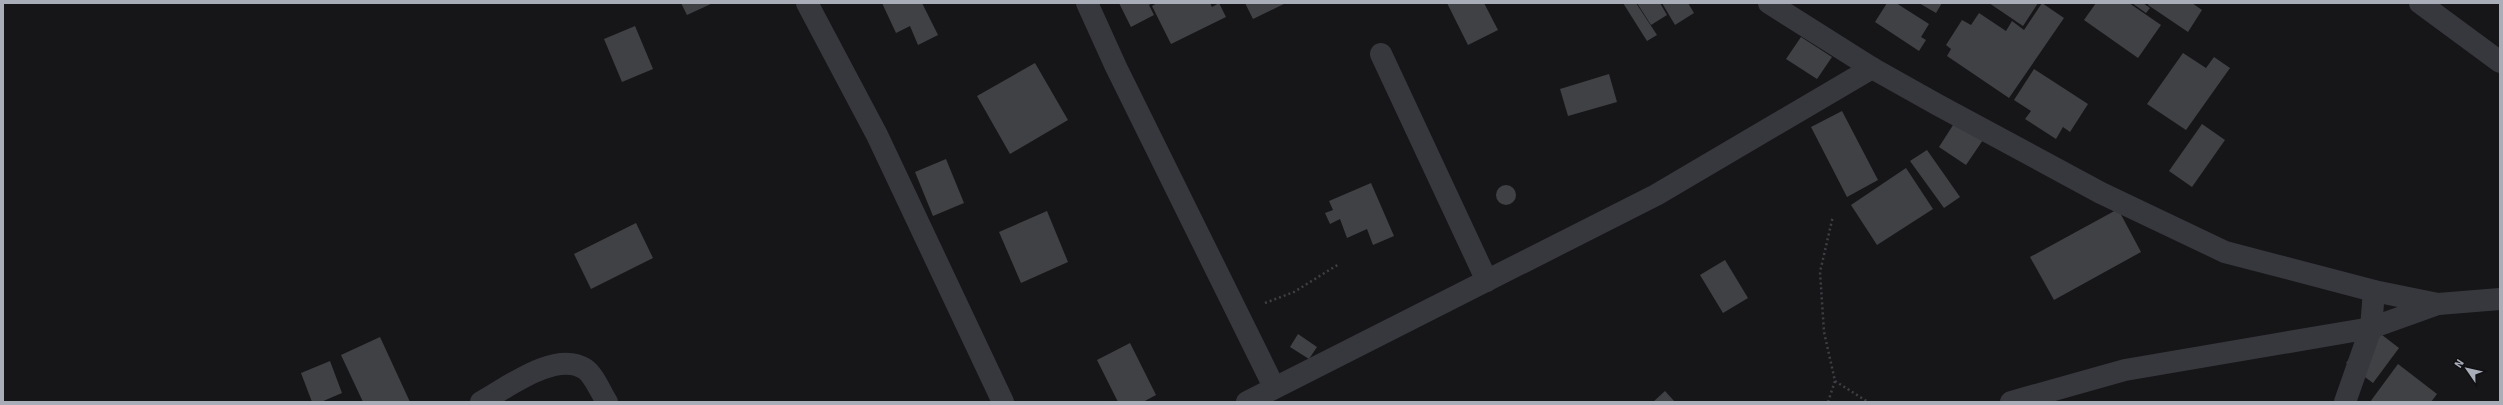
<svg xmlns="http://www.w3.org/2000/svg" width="2503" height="405" font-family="Signika,sans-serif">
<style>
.building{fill:#404145}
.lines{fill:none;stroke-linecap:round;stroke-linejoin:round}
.path{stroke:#3d3f44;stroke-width:2.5;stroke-dasharray:2 3;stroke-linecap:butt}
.minor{stroke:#37383d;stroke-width:22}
</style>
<rect width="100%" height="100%" fill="#161618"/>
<!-- building -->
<g class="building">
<polygon points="681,3 713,3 687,15"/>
<polygon points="882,3 922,3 938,35 918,45 910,26 896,33"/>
<polygon points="1119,3 1152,3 1149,5 1154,15 1131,27"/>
<polygon points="1157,3 1210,3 1212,7 1219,3 1226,17 1171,44 1152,6"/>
<polygon points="1245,3 1286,3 1253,19"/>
<polygon points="1447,3 1484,3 1498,30 1468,45"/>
<polygon points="1623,3 1636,3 1657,35 1647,41"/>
<polygon points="1637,3 1660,3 1667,15 1651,25"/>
<polygon points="1662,3 1688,3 1694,13 1675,25"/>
<polygon points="1887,3 1896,3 1929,24 1921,37 1926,40 1919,51 1875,22"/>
<polygon points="1919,3 1942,3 1936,13"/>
<polygon points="1989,3 2038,3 2023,26"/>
<polygon points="2042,3 2064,18 2009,98 1947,56 1951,49 1946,45 1962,20 1971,25 1979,13 2006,31 2012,21 2024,30"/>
<polygon points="2096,3 2129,3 2161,25 2138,58 2084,20"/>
<polygon points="2132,3 2143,3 2150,8 2146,13"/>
<polygon points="2149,3 2192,3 2202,10 2188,32 2148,5"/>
<polygon points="635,26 653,69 622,82 604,39"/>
<polygon points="1801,37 1832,57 1817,79 1786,59"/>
<polygon points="2183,53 2206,68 2214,57 2230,68 2186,130 2147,104"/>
<polygon points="1035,63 1068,120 1010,154 977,96"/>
<polygon points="2034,69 2088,104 2070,132 2063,127 2056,139 2025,119 2031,111 2014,100"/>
<polygon points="1609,74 1617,102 1568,116 1560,89"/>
<polygon points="1842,111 1878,180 1847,197 1811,127"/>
<polygon points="1955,122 1983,140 1966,165 1939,147"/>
<polygon points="2202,124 2225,140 2192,187 2169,171"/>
<polygon points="1927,150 1960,197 1944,208 1910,161"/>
<polygon points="946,159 964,203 933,216 915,172"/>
<polygon points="1906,168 1933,209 1877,245 1851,205"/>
<polygon points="1371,183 1394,236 1373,245 1367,229 1347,238 1340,219 1330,224 1325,213 1333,210 1329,201"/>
<circle cx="1506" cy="195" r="10"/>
<polygon points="2118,209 2141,252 2054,300 2030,257"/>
<polygon points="1047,211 1068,262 1021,283 999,232"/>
<polygon points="636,223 653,258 591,289 574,254"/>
<polygon points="1725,260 1748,298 1723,313 1700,275"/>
<polygon points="2373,328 2399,348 2373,383 2346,363"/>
<polygon points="1298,334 1317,347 1309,359 1290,347"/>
<polygon points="380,337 410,402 363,402 341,355"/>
<polygon points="1130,343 1156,395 1143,402 1118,402 1097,360"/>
<polygon points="330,361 342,393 321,402 312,402 301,373"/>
<polygon points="2398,364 2437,394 2431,402 2370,402"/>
<polygon points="1665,391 1675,402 1653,402"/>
</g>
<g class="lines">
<!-- path -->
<g class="path">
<polyline points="1265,303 1294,292 1339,264"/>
<polyline points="1835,381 1868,402"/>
<polyline points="1828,402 1835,381 1824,332 1820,272 1833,216"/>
</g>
<!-- minor -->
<g class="minor">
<polyline points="807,3 877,135 1003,402"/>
<polyline points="1087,3 1116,67 1274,387"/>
<polyline points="1769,3 1872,68 1938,105 2101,193 2225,252 2374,291 2438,304 2500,299"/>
<polyline points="2420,3 2500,62"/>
<polyline points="1381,54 1487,281"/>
<path d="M481,402C508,387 556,350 585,369C594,375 601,393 607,402"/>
<polyline points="1247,402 1656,195 1872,68"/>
<polyline points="2011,402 2125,370 2371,328 2438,304"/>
<polyline points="2345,402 2371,328 2374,291"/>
</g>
</g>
<!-- border -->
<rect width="2503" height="405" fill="none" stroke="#a8adb8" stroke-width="8"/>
<!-- north arrow -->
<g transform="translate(2467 369) rotate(304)" stroke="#111113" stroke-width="3" paint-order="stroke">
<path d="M0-3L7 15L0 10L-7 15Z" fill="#a8adb8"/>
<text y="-6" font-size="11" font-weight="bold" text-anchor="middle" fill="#a8adb8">N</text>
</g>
</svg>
